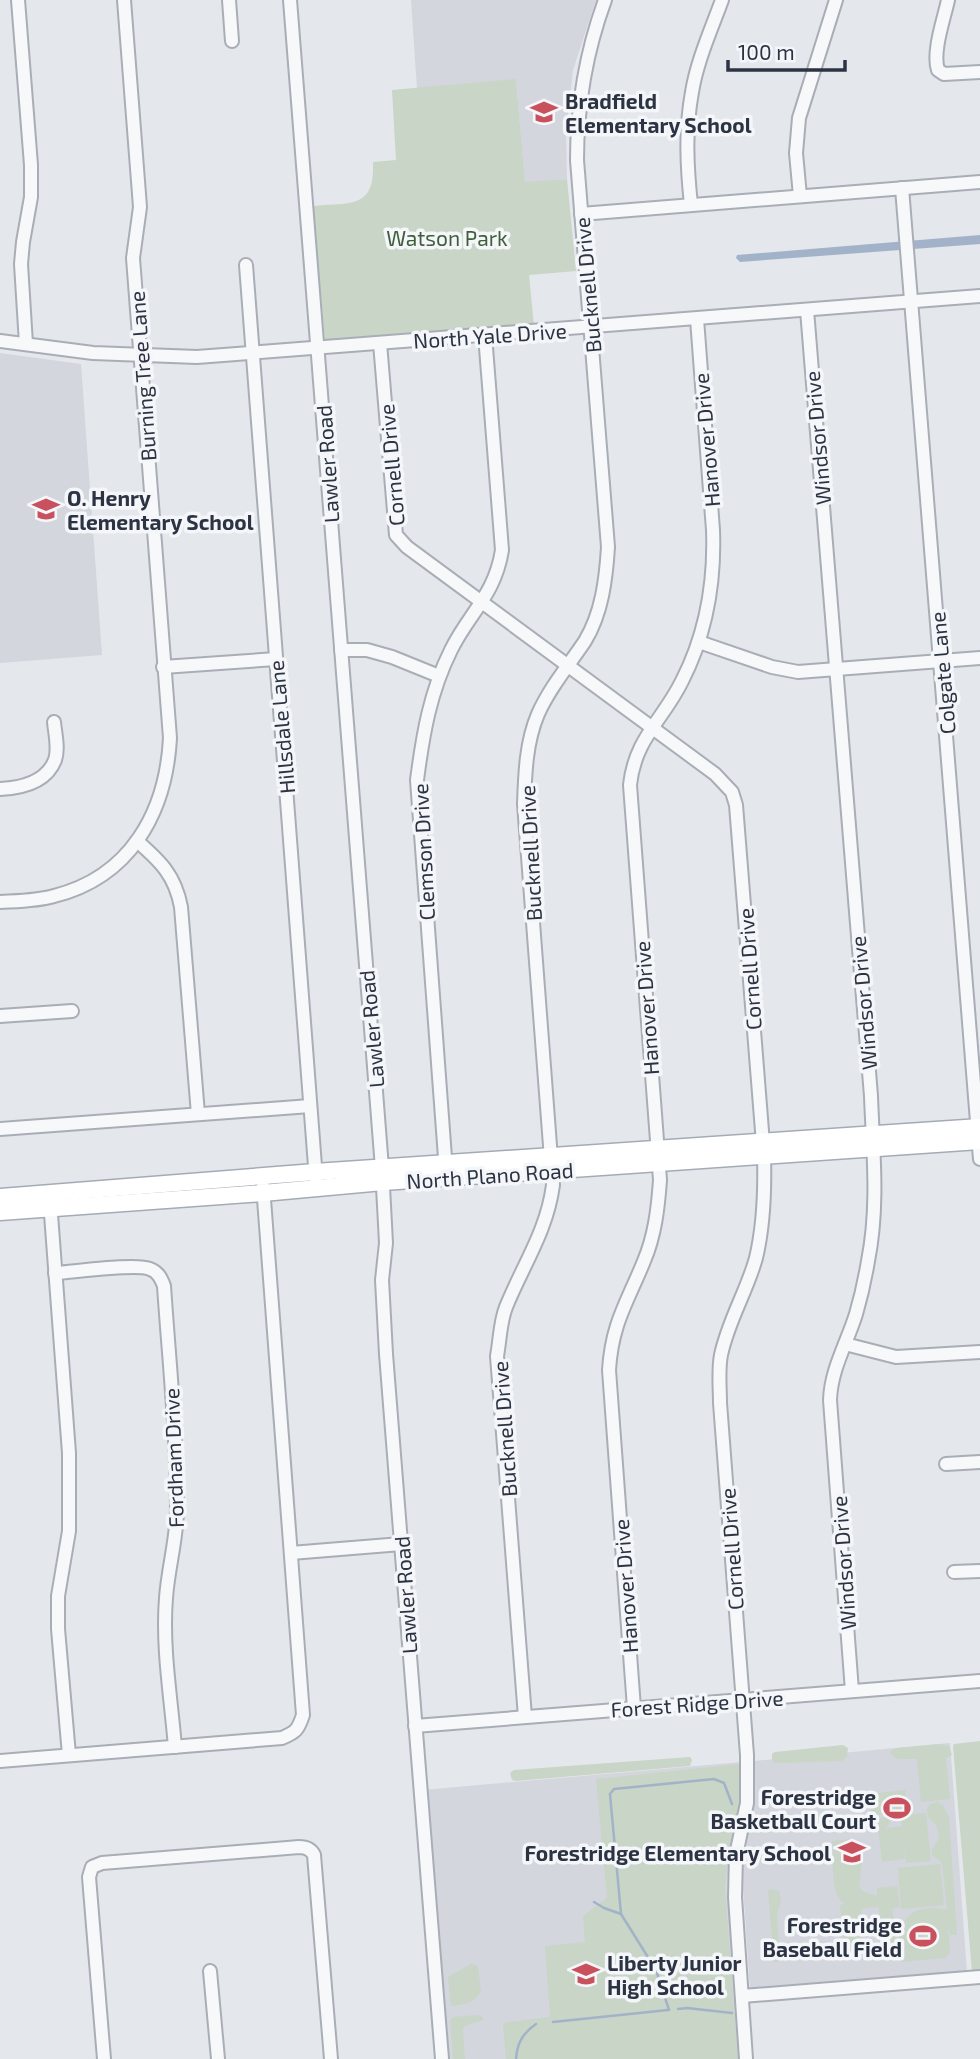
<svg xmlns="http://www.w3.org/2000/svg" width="980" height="2059" font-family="'Exo 2',sans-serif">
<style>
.built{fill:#d3d6dd}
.green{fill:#c9d5c6}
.water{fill:#a2b3c9}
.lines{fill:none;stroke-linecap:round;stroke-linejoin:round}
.stream{stroke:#a2b3c9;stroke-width:2.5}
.minor-casing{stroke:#a9aeb6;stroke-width:16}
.major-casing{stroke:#a4abb7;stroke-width:19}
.minor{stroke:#f7f8fa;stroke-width:12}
.major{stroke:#fff;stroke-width:16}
.labels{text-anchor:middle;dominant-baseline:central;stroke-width:7;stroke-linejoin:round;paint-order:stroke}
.poi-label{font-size:21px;font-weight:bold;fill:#2c3443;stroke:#f4f6f9;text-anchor:start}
.park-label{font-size:21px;fill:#3f5f3a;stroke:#f4f6f9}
.street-label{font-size:21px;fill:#2c3443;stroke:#f4f6f9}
</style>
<rect width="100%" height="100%" fill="#e4e7ec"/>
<!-- built -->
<g class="built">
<polygon points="411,0 596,0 573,70 566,134 567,179 525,183 516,80 417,89"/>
<polygon points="0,353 81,364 102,655 0,663"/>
<polygon points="950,1743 967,1972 750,1989 742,1872 754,1795 754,1761"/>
<polygon points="742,1762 741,1803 730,1854 727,1888 739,2059 447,2059 423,1790"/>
</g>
<!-- green -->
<g class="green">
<path d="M516,79L525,182L567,179L576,271L529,275L534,326L325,342L313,206C350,202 375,210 373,162L396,160L392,90Z"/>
<polygon points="980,1741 980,1971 972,1972 953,1746 954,1744"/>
<polygon points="939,1744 949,1746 952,1755 946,1758 950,1799 921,1802 917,1759 899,1759 892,1756 891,1751 897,1748"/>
<polygon points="843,1745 848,1748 847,1756 842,1761 775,1763 772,1760 772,1754 775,1752"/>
<polygon points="690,1757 692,1760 690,1766 516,1781 512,1780 510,1773 514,1770"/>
<polygon points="740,1764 743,1777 740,1800 728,1855 725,1888 738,2059 506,2059 503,2023 550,2017 545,1946 585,1942 583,1916 607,1898 596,1779"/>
<polygon points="905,1790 907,1812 871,1815 869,1794"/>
<path d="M937,1802L943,1805L949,1818L957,1935H950L948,1928L950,1952L946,1958L900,1962L896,1944L883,1945L878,1904L877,1907L861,1909L863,1941L844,1943L840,1905L845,1904C832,1896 834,1874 832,1860L834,1856L832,1841L852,1839V1848L856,1849L862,1861L859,1887L864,1892L875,1895L877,1898V1888L897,1886L900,1907L892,1909L896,1940C906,1911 915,1906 947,1909L942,1863L932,1855V1850L939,1838L937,1826L928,1817L927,1809L930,1804Z"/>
<polygon points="926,1813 931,1861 906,1863 903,1833 905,1859 882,1862 878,1828 864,1830 861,1819 863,1817 887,1818 890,1821 889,1825 885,1828 902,1826 901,1815"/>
<polygon points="940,1864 944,1905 901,1909 898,1868"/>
<polygon points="770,1889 779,1891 781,1900 777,1914 780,1959 779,1962 774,1962 768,1891"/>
<path d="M471,1964L478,1966L481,1992C473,2003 465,2005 451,2006L448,1977Z"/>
<polygon points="477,2015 483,2017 483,2020 465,2026 463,2030 465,2059 453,2059 450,2020 453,2017"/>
</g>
<!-- water -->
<polygon class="water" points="980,235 980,244 740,262 736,258 737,255"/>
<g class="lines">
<!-- stream -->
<g class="stream">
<polyline points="594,1902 604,1908 621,1914 656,1970 669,2010"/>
<polyline points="621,1914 610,1794 614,1789 714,1779 724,1783 732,1804"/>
<polyline points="678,2009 687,2008 732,2013"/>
<polyline points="553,2022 668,2010"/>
<path d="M516,2059C517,2043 523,2033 536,2024"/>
</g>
<defs>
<g id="minor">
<polyline points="18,0 31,165 31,197 23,242 21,264 26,344"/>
<polyline points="229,0 232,41"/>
<polyline points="290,0 382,1168 386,1243 382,1280 386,1354 442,2059"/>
<path d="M948,0C944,19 932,52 938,70L944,74L980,72"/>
<polyline points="902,188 980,1159"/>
<polyline points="800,196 796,153 799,118 836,0"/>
<path d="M691,205C687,167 685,130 692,92C697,61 711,30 722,0"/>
<polyline points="581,214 980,182"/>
<polyline points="246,265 316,1179"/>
<path d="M807,310L871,1096C873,1151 879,1206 868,1261C865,1279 861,1297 856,1314C847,1343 831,1369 830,1400L852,1691"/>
<polyline points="0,341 93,353 197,357 980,296"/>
<path d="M380,343L396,535L407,547L715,774L732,792L736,805L764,1156C765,1190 764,1224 756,1258C747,1291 728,1321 721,1355C718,1370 720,1388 720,1403L747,1755V1803L736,1855L735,1897L746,2059"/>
<polyline points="699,642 772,667 798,672 980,658"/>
<polyline points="341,650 367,650 392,657 439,676"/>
<polyline points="163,667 276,659"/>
<path d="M0,789C21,788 46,783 55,760C59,749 55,733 54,722"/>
<path d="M137,841C160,861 175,875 181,907L198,1114"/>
<path d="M0,902C18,901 37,901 54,896C130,877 166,813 170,738L133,258L140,207L124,0"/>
<polyline points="0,1016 72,1011"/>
<polyline points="0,1129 310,1106"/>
<path d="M446,1171L417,780C423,734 430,692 451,650C469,613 495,595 502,550L485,335"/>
<polyline points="50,1201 69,1453 69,1531 58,1596 58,1629 69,1755"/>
<path d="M55,1273C74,1272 136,1263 150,1269C158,1272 161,1278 164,1286C169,1360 177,1434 177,1509C177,1539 168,1568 166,1598C162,1647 171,1698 175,1747"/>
<polyline points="845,1344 896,1357 980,1352"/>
<polyline points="946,1464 980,1462"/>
<polyline points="291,1553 401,1544"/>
<polyline points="954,1572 980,1571"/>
<path d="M634,1708L609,1370C612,1323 627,1303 644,1261C655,1235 658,1208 660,1180L630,785C635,738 663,720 682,681C706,634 715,583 713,530L697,319"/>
<path d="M525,1717L497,1356C500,1340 500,1322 506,1307C523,1265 547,1231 553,1185L524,804C525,774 526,742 538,714C550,687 569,665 585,641C602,613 606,579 608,547L577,160C577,105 586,52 605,0"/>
<polyline points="415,1726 980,1681"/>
<path d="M0,1761L282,1738C296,1732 298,1730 303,1715L263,1186"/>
<polyline points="210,1971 218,2059"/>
<polyline points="742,1996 980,1977"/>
<path d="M104,2059L89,1877L92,1867L102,1863L299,1847C306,1847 311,1849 314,1855L331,2059"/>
</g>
<g id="major">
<polyline points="0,1197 315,1172 980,1127"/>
<polyline points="0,1212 263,1193 383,1182 980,1141"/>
</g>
</defs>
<!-- minor casing -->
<use href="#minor" class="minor-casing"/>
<!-- major casing -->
<use href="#major" class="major-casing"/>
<!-- minor -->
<use href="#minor" class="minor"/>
<!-- major -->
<use href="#major" class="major"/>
</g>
<!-- icons -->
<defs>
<symbol id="school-bare" viewBox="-9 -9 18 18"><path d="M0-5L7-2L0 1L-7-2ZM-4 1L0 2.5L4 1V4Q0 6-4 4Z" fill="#c9515d" stroke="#f4f6f9" stroke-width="2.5" paint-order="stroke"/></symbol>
<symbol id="stadium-bare" viewBox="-9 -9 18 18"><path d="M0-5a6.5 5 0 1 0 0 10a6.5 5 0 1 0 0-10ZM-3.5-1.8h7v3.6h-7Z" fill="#c9515d" stroke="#f4f6f9" stroke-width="2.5" paint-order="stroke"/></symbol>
</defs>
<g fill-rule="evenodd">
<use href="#school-bare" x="525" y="93" width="38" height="38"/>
<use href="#school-bare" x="27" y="490" width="38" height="38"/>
<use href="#stadium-bare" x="878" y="1789" width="38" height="38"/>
<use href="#school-bare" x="833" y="1833" width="38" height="38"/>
<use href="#stadium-bare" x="904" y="1917" width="38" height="38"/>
<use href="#school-bare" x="567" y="1955" width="38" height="38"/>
</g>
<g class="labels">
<!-- poi labels -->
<g class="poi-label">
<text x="565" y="100">Bradfield<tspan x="565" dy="24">Elementary School</tspan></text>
<text x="67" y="497">O. Henry<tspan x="67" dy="24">Elementary School</tspan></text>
<text x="876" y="1796" text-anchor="end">Forestridge<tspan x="876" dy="24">Basketball Court</tspan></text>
<text x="831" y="1852" text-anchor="end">Forestridge Elementary School</text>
<text x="902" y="1924" text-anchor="end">Forestridge<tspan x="902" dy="24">Baseball Field</tspan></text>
<text x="607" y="1962">Liberty Junior<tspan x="607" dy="24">High School</tspan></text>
</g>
<!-- park labels -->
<g class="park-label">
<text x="447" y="237">Watson Park</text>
</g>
<!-- street labels -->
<g class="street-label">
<text transform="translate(587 285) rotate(-95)">Bucknell Drive</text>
<text transform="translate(490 335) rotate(-4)">North Yale Drive</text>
<text transform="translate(142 376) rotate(-94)">Burning Tree Lane</text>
<text transform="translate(817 438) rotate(-95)">Windsor Drive</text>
<text transform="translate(706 440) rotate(-95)">Hanover Drive</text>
<text transform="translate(327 464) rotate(-94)">Lawler Road</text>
<text transform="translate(391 465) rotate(-95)">Cornell Drive</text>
<text transform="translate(942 673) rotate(-95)">Colgate Lane</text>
<text transform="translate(281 727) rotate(-95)">Hillsdale Lane</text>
<text transform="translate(423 852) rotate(-93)">Clemson Drive</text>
<text transform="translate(530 853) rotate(-93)">Bucknell Drive</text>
<text transform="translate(749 969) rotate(-94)">Cornell Drive</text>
<text transform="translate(863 1003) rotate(-95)">Windsor Drive</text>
<text transform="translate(646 1008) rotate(-94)">Hanover Drive</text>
<text transform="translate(371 1029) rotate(-95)">Lawler Road</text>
<text transform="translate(490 1175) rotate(-4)">North Plano Road</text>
<text transform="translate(504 1429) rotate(-94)">Bucknell Drive</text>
<text transform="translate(173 1458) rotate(-92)">Fordham Drive</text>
<text transform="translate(731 1549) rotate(-94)">Cornell Drive</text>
<text transform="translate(843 1563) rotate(-94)">Windsor Drive</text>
<text transform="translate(625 1586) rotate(-94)">Hanover Drive</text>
<text transform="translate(405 1595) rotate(-94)">Lawler Road</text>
<text transform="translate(697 1703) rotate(-4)">Forest Ridge Drive</text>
</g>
</g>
<!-- scale -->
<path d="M728 60v10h117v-10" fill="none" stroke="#2c3443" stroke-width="3.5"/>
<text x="738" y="60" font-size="21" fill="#2c3443" stroke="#f4f6f9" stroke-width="5" paint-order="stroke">100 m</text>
</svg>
